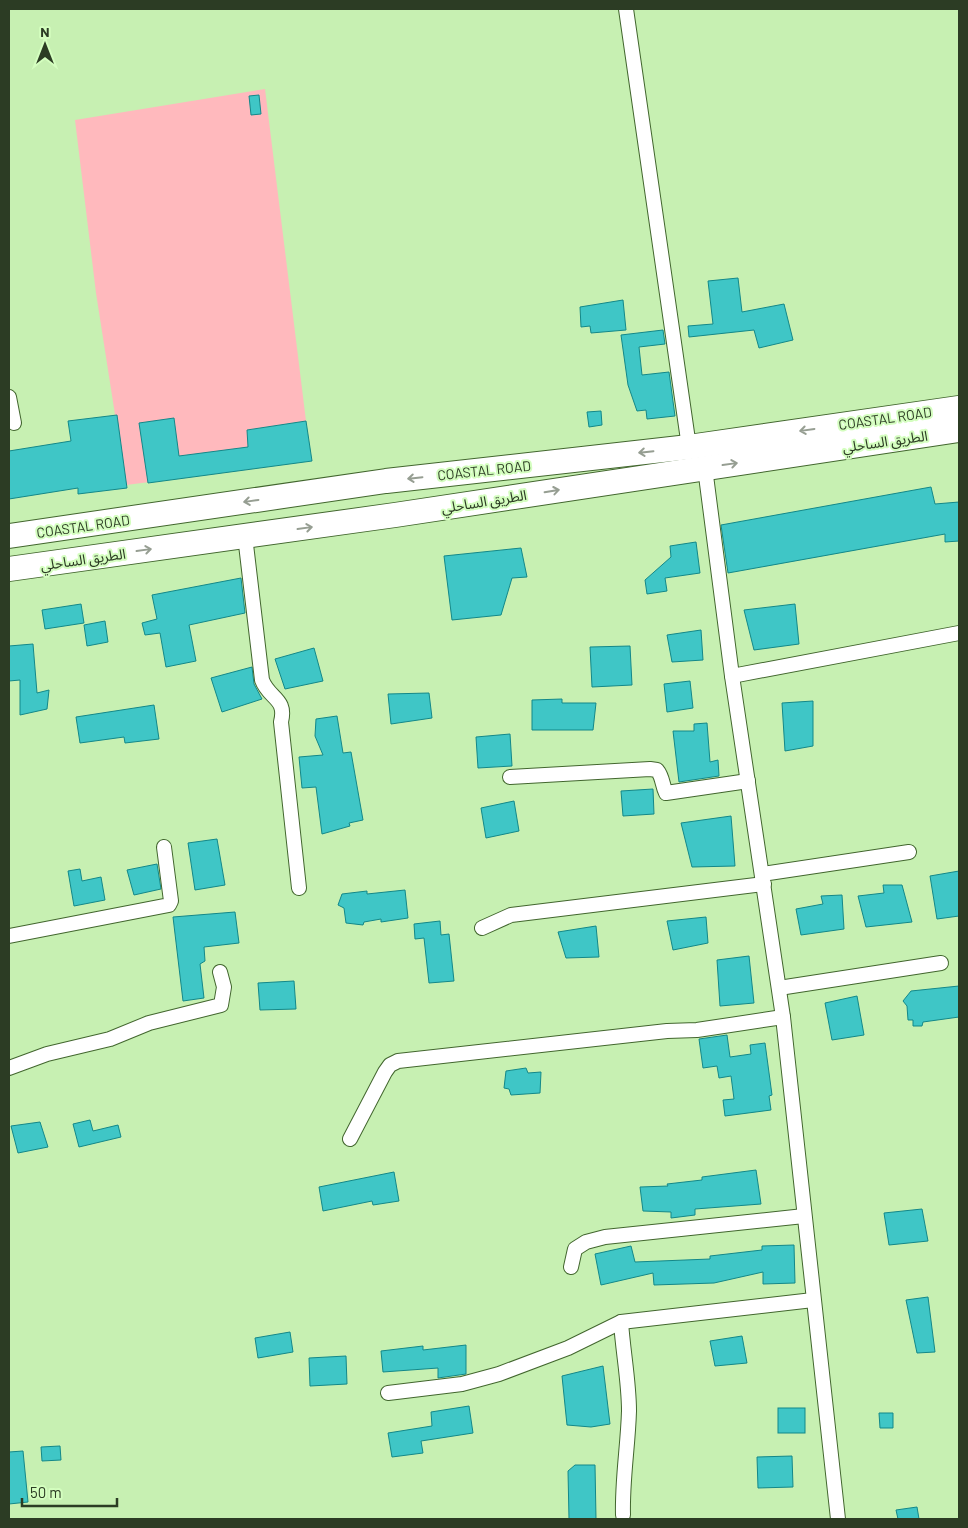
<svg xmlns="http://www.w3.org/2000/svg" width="968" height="1528" font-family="Barlow,'Noto Sans Arabic',sans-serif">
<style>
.green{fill:#ffb9bd}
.building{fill:#3fc6c6;stroke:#138889}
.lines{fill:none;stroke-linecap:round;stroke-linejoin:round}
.minor-casing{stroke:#42662e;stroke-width:16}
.trunk-casing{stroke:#42662e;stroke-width:26}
.minor{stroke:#fff;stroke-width:14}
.trunk{stroke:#fff;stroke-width:24}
.oneway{stroke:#969e92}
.labels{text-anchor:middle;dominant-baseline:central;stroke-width:4;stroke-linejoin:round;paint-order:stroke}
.street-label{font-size:14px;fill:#2c3c24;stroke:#d4febf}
</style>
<rect width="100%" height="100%" fill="#c7f0b2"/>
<!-- green -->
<polygon class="green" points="265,89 306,421 247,430 252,469 126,485 96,293 75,120"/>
<!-- building -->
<g class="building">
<polygon points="259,95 261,114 251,115 249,96"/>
<polygon points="738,278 742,312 784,304 793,340 759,348 754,330 689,337 688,326 713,324 708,281"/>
<polygon points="623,300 626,330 591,333 590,326 581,327 580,307"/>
<polygon points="663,330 665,344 639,347 642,375 669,372 675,416 647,419 646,410 637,411 628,385 621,335"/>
<polygon points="601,411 602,425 589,427 587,412"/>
<polygon points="117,415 127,488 78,494 78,488 9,499 9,451 71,441 68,421"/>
<polygon points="174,418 179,456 248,447 247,430 306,421 312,461 148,483 139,423"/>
<polygon points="931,487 935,504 959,502 959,541 945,542 945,534 728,573 721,525"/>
<polygon points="696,542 700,573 665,578 667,591 647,594 645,580 671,557 670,546"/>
<polygon points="521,548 527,577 512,578 501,615 452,620 444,556"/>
<polygon points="241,578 245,613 189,625 196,661 166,667 160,633 145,635 142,623 157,619 152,595"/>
<polygon points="81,604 84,623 45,629 42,610"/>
<polygon points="795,604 799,644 754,650 744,610"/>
<polygon points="105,621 108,642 87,646 84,625"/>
<polygon points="701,630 703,660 672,662 667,635"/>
<polygon points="33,644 37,693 49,690 47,709 20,715 20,680 9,681 9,646"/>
<polygon points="630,646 632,685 592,687 590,647"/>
<polygon points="314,648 323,681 285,689 275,659"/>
<polygon points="252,667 254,684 262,699 222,712 211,678"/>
<polygon points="690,681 693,708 667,712 664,684"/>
<polygon points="429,693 432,718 391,724 388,694"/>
<polygon points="562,699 562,703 596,703 593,730 532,730 532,700"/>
<polygon points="813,701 813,746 785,751 782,703"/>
<polygon points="154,705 159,739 125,743 124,737 80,743 76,717"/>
<polygon points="337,716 343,753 351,752 363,820 349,823 350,826 322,834 316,787 302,788 299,757 323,755 315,736 316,719"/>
<polygon points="707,723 710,762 718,760 719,776 679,782 673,731 694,731 694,724"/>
<polygon points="510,734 512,766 478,768 476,737"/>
<polygon points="653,789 654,814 623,816 621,791"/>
<polygon points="514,801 519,831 486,838 481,808"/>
<polygon points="731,816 735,866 692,867 681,823"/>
<polygon points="217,839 225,885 195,890 188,843"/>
<polygon points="157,864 161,889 134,895 127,870"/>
<polygon points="80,869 82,881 101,877 105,900 74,906 68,871"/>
<polygon points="959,871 959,916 937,919 930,876"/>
<polygon points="883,885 902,885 912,922 866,927 858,896 884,893"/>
<polygon points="405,890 408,918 381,922 381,919 364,922 363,925 346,923 344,908 338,905 342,894 367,891 367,894"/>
<polygon points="842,895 844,929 801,935 796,909 823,904 821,896"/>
<polygon points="235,912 239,943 204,947 205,961 200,964 204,998 183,1001 173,917"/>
<polygon points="706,917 708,943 673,950 667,921"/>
<polygon points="440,921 441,935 449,934 454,981 429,983 424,938 415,939 414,924"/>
<polygon points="596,926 599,957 566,958 558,932"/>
<polygon points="749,956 754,1003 720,1006 717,960"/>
<polygon points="294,981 296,1009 260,1010 258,983"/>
<polygon points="959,986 959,1017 923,1022 922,1026 913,1026 913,1020 908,1020 907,1006 903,1001 911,991"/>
<polygon points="857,996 864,1035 832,1040 825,1003"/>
<polygon points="727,1035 730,1057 751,1054 750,1045 765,1043 772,1095 769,1096 771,1110 725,1116 723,1100 734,1099 731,1076 719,1078 717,1066 703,1068 699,1039"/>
<polygon points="526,1068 528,1073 541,1072 540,1093 511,1095 509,1089 504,1088 506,1071"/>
<polygon points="90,1120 93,1131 118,1125 121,1137 79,1147 73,1124"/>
<polygon points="40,1122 48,1147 18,1153 11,1126"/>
<polygon points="756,1170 761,1204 695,1209 695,1215 671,1218 671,1212 643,1211 640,1187 668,1186 667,1184 702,1180 702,1177"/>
<polygon points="394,1172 399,1201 373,1205 372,1201 323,1211 319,1187"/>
<polygon points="922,1209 928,1241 889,1245 884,1213"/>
<polygon points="794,1245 795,1283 763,1284 763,1272 714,1283 654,1285 653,1273 601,1285 595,1254 631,1246 635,1262 710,1259 710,1256 762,1250 762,1246"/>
<polygon points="928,1297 935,1352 917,1353 906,1300"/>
<polygon points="290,1332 293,1352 258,1358 255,1338"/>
<polygon points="742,1336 747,1363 715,1366 710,1341"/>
<polygon points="466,1345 466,1374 438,1378 438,1368 383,1372 381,1351 423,1346 423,1350"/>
<polygon points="346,1356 347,1384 310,1386 309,1358"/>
<polygon points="603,1366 610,1424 591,1427 567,1425 562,1376"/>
<polygon points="469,1406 473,1433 421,1441 423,1453 392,1457 388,1433 432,1426 431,1412"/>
<rect x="778" y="1408" width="27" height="25"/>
<polygon points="879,1413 893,1413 893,1428 880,1428"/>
<polygon points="60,1446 61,1460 42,1461 41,1447"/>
<polygon points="23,1451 28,1502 9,1504 9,1452"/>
<polygon points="792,1456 793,1487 758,1488 757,1457"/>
<polygon points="575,1465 595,1465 596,1519 569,1519 568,1471"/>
<polygon points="917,1507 919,1519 898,1519 896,1510"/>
</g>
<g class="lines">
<defs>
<g id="minor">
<polyline points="626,9 689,447"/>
<polyline points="9,397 14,423"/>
<polyline points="705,468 732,676 783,1017 838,1519"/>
<path d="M245,536L262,680C269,699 287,698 281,722L299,888"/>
<polyline points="732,676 959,633"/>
<path d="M510,777L650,769L657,770C663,777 662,785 666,793L748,781"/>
<polyline points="762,874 909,852"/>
<polyline points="482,928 511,915 764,884"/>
<polyline points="9,936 169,905 171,901 164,847"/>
<polyline points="779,988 941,963"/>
<polyline points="9,1068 47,1054 110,1039 149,1023 221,1005 224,987 220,972"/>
<polyline points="350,1139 385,1072 390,1065 398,1061 667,1031 697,1030 783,1017"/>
<polyline points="571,1267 575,1249 586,1242 605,1237 804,1216"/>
<path d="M621,1322C623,1352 629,1382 629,1411C628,1446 622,1480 623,1515"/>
<polyline points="388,1393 462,1384 499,1374 568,1348 621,1322 813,1300"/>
</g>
<g id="trunk">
<polyline points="9,536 386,481 689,447 959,408"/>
<polyline points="9,569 395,515 959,430"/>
</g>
</defs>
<!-- minor casing -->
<use href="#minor" class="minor-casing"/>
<!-- trunk casing -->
<use href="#trunk" class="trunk-casing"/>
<!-- minor -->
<use href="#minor" class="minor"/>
<!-- trunk -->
<use href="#trunk" class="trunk"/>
</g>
<!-- one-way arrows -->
<defs><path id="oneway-shaft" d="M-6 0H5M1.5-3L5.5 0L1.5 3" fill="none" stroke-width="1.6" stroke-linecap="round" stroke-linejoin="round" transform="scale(1.25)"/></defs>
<g class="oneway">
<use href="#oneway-shaft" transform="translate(807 430) rotate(172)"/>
<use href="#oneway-shaft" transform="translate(646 452) rotate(174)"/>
<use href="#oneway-shaft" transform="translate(730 464) rotate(-8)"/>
<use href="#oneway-shaft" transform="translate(415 478) rotate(174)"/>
<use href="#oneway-shaft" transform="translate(552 491) rotate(-9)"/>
<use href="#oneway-shaft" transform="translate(251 501) rotate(172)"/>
<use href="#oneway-shaft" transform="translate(305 528) rotate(-8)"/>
<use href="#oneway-shaft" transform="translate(144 550) rotate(-8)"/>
</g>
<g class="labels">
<!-- street labels -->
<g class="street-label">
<text transform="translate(885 418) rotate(-8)">COASTAL ROAD</text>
<text transform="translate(885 441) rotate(-8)">الطريق الساحلي</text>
<text transform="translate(484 470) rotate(-6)">COASTAL ROAD</text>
<text transform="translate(484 501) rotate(-9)">الطريق الساحلي</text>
<text transform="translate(83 526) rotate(-8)">COASTAL ROAD</text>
<text transform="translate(83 559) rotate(-8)">الطريق الساحلي</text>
</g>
</g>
<!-- border -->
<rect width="968" height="1528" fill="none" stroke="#2c3c24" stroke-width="20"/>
<!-- north arrow -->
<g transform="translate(45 45)" stroke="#d4febf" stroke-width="4" paint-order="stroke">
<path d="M0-4L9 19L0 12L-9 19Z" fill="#2c3c24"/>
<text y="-8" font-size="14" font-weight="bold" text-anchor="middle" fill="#2c3c24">N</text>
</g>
<!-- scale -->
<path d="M22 1498v8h95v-8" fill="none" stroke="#2c3c24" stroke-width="2.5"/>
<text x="30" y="1498" font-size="15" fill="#2c3c24" stroke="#d4febf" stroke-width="4" paint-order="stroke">50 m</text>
</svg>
